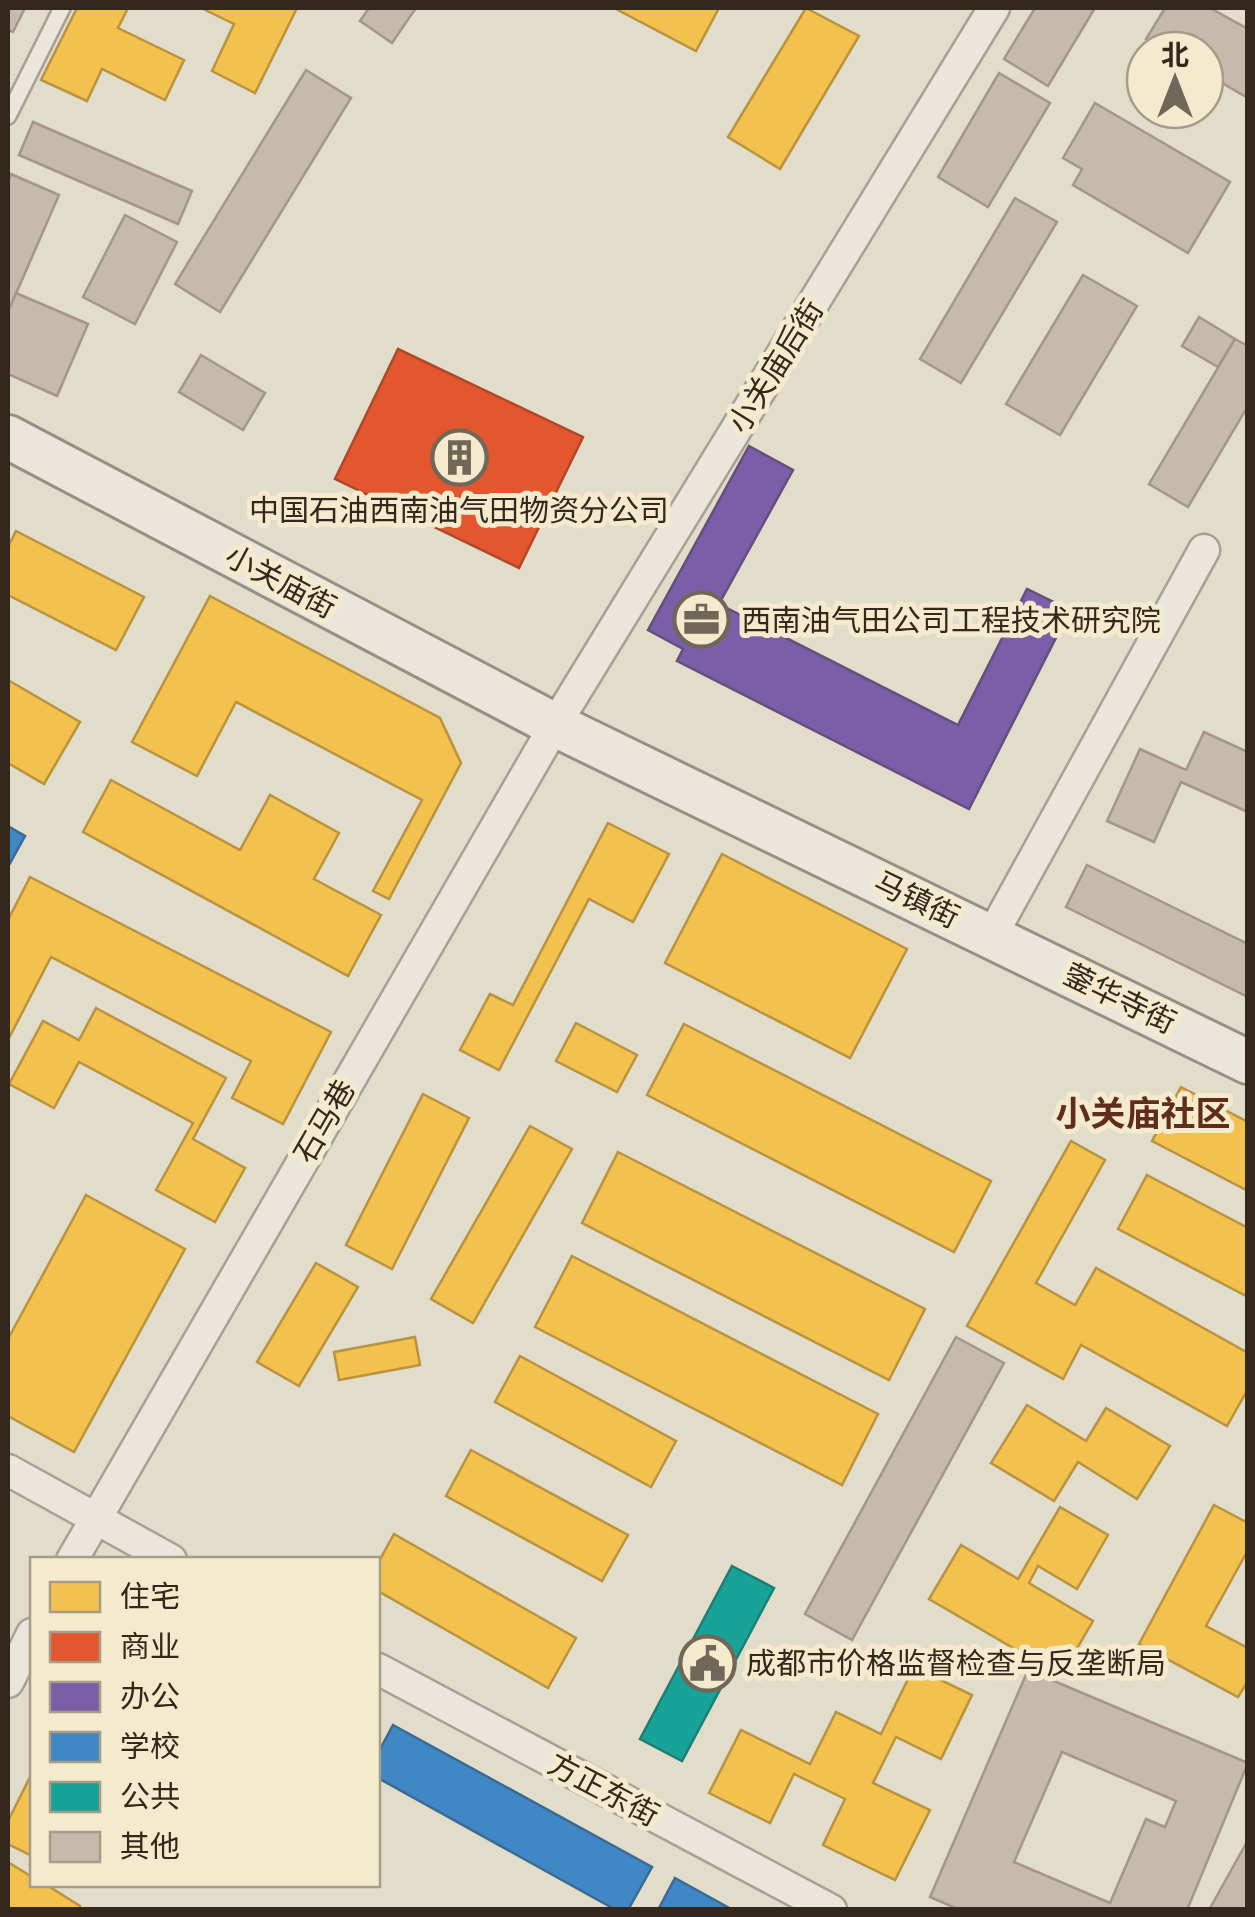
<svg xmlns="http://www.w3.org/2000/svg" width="1255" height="1917" font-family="Lora,'Noto Sans SC',serif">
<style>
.homes{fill:#f2c14e;stroke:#b9933f;stroke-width:2.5}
.shops{fill:#e4572e;stroke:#af4929;stroke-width:2.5}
.offices{fill:#7b5ea7;stroke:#664e7d;stroke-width:2.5}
.schools{fill:#3f88c5;stroke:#3c6b92;stroke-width:2.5}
.public{fill:#17a398;stroke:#207e73;stroke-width:2.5}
.building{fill:#c5baab;stroke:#a29789;stroke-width:2.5;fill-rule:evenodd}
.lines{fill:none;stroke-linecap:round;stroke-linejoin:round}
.lane-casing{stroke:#a7a094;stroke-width:20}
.street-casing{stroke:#a7a094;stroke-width:35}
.secondary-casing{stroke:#969083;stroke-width:48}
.lane{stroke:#eae6db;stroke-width:15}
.street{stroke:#eae6db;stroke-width:30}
.secondary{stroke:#eae6db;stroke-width:42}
.labels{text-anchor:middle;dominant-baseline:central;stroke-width:10;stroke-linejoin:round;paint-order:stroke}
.street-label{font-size:30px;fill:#34281c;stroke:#f4eace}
.poi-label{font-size:30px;fill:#34281c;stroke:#f4eace;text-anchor:start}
.quarter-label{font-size:35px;font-weight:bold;fill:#602c1c;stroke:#f4eace}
</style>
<rect width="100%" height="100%" fill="#e2dcca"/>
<!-- homes -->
<g class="homes">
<polygon points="77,8 128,8 118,28 184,60 165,100 102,69 87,101 41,80"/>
<polygon points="201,8 297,8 255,93 212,71 234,24"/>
<polygon points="614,8 719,8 696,51"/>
<polygon points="806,8 859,36 780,169 728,137"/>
<polygon points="16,531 144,597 116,650 8,595 8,547"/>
<polygon points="210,596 440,718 461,763 389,899 373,891 422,800 236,702 197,776 132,742"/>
<polygon points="8,680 80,722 44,784 8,763"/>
<polygon points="111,780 240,850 270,795 339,833 314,879 381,915 348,976 83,832"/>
<polygon points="608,823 669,854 633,922 589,899 499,1070 460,1050 490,994 513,1005"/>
<polygon points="722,854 907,949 850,1058 665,963"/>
<polygon points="30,877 331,1032 283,1124 232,1098 251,1061 51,957 8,1040 8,920"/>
<polygon points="96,1008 226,1078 193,1139 245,1168 215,1222 156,1190 193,1123 79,1062 54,1108 9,1084 43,1021 79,1040"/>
<polygon points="576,1023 637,1055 617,1092 556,1061"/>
<polygon points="684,1024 991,1181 954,1252 647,1095"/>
<polygon points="1181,1087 1248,1122 1248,1191 1152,1141"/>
<polygon points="423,1094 469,1118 392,1269 346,1245"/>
<polygon points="530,1126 572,1149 473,1323 431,1299"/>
<polygon points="1071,1141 1105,1160 1036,1283 1075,1305 1096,1268 1248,1353 1248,1389 1227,1426 1081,1345 1063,1379 967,1326"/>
<polygon points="618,1152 925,1309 889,1380 582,1223"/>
<polygon points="1147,1175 1248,1228 1248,1297 1118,1229"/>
<polygon points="86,1195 185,1249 74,1452 8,1416 8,1339"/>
<polygon points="572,1256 878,1414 842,1485 535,1327"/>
<polygon points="316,1263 358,1287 299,1386 257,1362"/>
<polygon points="415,1337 420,1365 339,1380 334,1352"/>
<polygon points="520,1356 676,1441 651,1487 495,1402"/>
<polygon points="1027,1405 1086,1441 1106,1408 1170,1446 1137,1499 1078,1462 1054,1501 991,1463"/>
<polygon points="471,1450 628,1535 602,1581 446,1496"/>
<polygon points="1214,1505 1248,1523 1248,1550 1206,1626 1248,1648 1248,1681 1238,1697 1139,1644"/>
<polygon points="1060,1507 1108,1535 1077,1589 1038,1566 1029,1583 1093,1621 1061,1676 929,1599 961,1545 1018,1579"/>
<polygon points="394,1534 576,1638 548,1688 378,1591 378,1563"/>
<polygon points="914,1667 972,1695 941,1759 896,1737 873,1783 930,1810 895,1880 823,1845 845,1799 794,1774 770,1823 709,1793 741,1730 810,1764 836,1712 881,1734"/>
<polygon points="32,1773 32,1856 8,1844 8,1821"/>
<polygon points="8,1862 32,1877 32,1884 45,1884 80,1906 78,1910 8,1910"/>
</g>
<!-- shops -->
<polygon class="shops" points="398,349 583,437 519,568 335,479"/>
<!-- offices -->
<polygon class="offices" points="749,446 793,470 719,604 958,725 1027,589 1070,610 969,809 677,661 683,649 648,630"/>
<!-- schools -->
<g class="schools">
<polygon points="8,826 25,836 8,867"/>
<polygon points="393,1725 652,1867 628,1910 616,1910 378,1778 378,1753"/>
<polygon points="675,1878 733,1910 658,1910"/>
</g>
<!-- public -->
<polygon class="public" points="732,1566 774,1588 682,1761 640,1739"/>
<!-- building -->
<g class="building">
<polygon points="8,8 25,8 13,32 8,30"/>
<polygon points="369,8 416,8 392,43 360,21"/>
<polygon points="1035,8 1095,8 1048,86 1004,59"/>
<polygon points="1165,8 1210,8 1248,29 1248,98 1205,73 1205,50 1165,50 1146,39"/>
<polygon points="306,70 351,98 220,312 175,284"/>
<polygon points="999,73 1050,103 988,207 938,177"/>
<polygon points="1095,103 1230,182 1188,253 1073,185 1082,169 1063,158"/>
<polygon points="33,122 192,191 178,224 19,155"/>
<polygon points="11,174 59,195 8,312 8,183"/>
<polygon points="1015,198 1057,222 961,383 920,359"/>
<polygon points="125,215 177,242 135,324 83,297"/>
<polygon points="1083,275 1137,306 1060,435 1006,404"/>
<polygon points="16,293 88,324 57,396 8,374 8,312"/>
<polygon points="1199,317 1235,339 1218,367 1182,346"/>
<polygon points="1235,339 1248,346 1248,406 1188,507 1149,484"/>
<polygon points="201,355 265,393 243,430 179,392"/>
<polygon points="1204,732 1248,752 1248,812 1181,782 1154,842 1107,821 1140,749 1186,770"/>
<polygon points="1087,865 1248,944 1248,997 1066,907"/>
<polygon points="956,1337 1004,1363 852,1640 805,1614"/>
<path d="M1028,1670L1248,1763L1187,1910H960L930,1897ZM1062,1752L1176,1801L1165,1827L1146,1819L1110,1903L1014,1862Z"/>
<polygon points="1248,1840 1248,1910 1209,1910"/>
</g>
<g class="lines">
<defs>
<polyline id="lane" points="8,116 62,8"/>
<g id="street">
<polyline points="992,935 1204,550"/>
<polyline points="8,1470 171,1560"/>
<polyline points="72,1560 555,725 994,8"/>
<polyline points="378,1669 831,1910"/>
<polyline points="8,1682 32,1634"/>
</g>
<polyline id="secondary" points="8,437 555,725 1248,1062"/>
</defs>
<!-- lane casing -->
<use href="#lane" class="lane-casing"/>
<!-- street casing -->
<use href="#street" class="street-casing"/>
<!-- secondary casing -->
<use href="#secondary" class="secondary-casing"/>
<!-- lane -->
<use href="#lane" class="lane"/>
<!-- street -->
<use href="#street" class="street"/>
<!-- secondary -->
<use href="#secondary" class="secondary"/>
</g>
<!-- icons -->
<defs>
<symbol id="building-ring" viewBox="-11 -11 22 22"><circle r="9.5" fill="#f4eace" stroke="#716759" stroke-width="1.5"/><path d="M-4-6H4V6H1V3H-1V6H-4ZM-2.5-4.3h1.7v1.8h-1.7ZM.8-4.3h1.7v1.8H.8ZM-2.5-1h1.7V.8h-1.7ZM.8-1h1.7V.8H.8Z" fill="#716759"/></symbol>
<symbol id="office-ring" viewBox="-11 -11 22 22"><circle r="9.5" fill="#f4eace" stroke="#716759" stroke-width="1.5"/><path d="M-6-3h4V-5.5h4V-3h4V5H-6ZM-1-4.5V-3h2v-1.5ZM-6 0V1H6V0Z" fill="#716759"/></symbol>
<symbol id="civic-ring" viewBox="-11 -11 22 22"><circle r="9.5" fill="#f4eace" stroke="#716759" stroke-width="1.5"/><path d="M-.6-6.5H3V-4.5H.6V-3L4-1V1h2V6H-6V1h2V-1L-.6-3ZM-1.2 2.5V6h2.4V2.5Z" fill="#716759"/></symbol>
</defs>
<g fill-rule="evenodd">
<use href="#building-ring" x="428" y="426" width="63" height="63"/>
<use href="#office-ring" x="670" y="588" width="63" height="63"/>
<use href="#civic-ring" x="676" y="1632" width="63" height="63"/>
</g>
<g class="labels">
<!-- street labels -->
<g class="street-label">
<text transform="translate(775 366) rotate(-58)">小关庙后街</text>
<text transform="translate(281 581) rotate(28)">小关庙街</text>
<text transform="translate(917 899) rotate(26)">马镇街</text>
<text transform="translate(1120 998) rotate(26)">蓥华寺街</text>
<text transform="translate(324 1121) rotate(-60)">石马巷</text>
<text transform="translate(604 1789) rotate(28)">方正东街</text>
</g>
<!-- poi labels -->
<g class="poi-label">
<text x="459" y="510" text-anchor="middle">中国石油西南油气田物资分公司</text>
<text x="741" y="620">西南油气田公司工程技术研究院</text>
<text x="746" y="1663">成都市价格监督检查与反垄断局</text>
</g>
<!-- quarter labels -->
<g class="quarter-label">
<text x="1143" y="1113">小关庙社区</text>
</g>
</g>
<!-- border -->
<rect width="1255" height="1917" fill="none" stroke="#34281c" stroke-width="20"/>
<!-- legend -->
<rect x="30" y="1557" width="350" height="330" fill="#f4eace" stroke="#a79c87" stroke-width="2.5"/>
<rect x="50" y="1582" width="50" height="30" fill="#f2c14e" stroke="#a79c87" stroke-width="2.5"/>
<text x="120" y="1607" font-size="30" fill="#34281c">住宅</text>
<rect x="50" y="1632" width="50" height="30" fill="#e4572e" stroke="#a79c87" stroke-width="2.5"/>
<text x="120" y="1657" font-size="30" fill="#34281c">商业</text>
<rect x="50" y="1682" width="50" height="30" fill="#7b5ea7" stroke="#a79c87" stroke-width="2.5"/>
<text x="120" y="1707" font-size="30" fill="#34281c">办公</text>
<rect x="50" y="1732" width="50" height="30" fill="#3f88c5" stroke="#a79c87" stroke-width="2.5"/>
<text x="120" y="1757" font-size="30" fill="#34281c">学校</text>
<rect x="50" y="1782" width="50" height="30" fill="#17a398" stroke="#a79c87" stroke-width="2.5"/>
<text x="120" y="1807" font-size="30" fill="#34281c">公共</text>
<rect x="50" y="1832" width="50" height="30" fill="#c5baab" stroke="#a79c87" stroke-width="2.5"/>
<text x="120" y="1857" font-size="30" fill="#34281c">其他</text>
<!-- north arrow -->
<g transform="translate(1175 80)"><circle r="48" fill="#f4eace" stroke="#a79c87" stroke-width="2.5"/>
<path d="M0-8L18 38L0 25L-18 38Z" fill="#716759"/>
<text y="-15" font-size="28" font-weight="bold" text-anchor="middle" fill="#34281c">北</text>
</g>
</svg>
